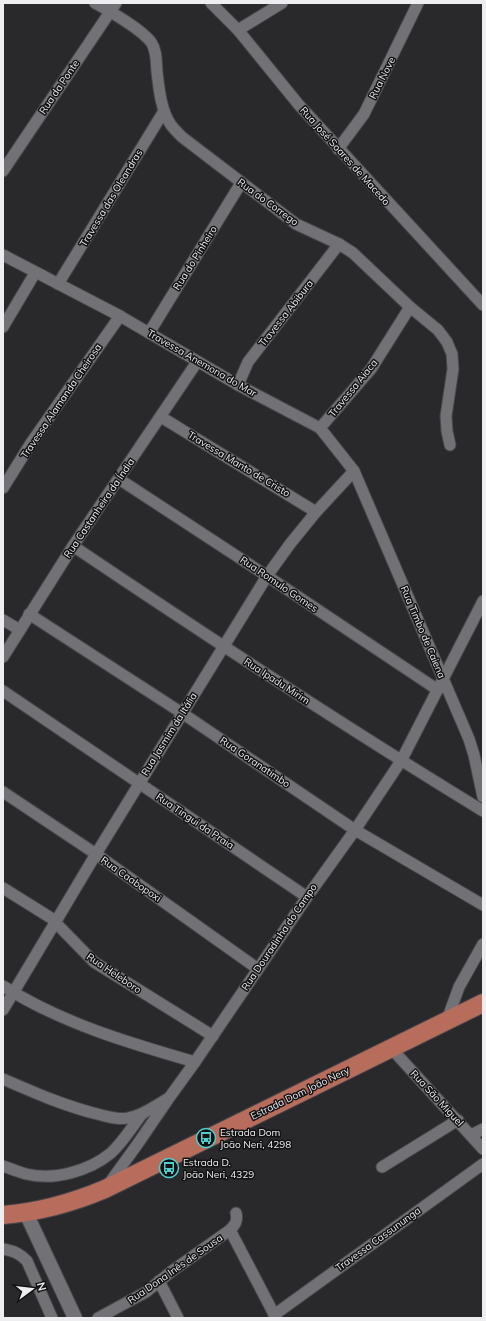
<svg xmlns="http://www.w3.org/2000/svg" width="486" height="1321" font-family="Mulish,sans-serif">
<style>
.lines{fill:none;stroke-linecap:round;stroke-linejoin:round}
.minor-casing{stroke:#474649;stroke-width:13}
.tertiary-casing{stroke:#474649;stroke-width:16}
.primary-casing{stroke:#474649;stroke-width:20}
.minor{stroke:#727175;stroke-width:11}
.tertiary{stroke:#727175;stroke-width:14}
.primary{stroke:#b86c5c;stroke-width:18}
.labels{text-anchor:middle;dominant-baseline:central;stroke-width:3;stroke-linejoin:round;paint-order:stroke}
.street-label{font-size:10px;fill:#eeedef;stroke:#121113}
.poi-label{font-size:10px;fill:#eeedef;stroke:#121113;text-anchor:start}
</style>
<rect width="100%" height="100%" fill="#29282b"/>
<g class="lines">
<defs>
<g id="minor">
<path d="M95,3C111,12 140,28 151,42C157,51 156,61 157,72C159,89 161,111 171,125C174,129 178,133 182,137L296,224L339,244L353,253L410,307L438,330L447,342L452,354L453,369L446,416L447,431L450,445"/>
<polyline points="211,3 238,30 299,105 483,305"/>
<polyline points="238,30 282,3"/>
<polyline points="338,149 364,114 418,3"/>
<polyline points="3,171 116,3"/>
<polyline points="3,255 120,316 238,385 320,428 354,471 469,739 474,755 483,797"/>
<polyline points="58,284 164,111"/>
<polyline points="3,327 35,273"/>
<polyline points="149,333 241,183"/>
<polyline points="238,385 248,362 339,244"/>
<polyline points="161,417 316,512"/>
<polyline points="320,428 371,369 410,307"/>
<polyline points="119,479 267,576 438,690"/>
<polyline points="3,488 31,443 120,316"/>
<path d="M73,546C208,637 344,726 483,811"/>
<polyline points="29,614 182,713 355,830 483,905"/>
<polyline points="3,620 20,630"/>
<polyline points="3,657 73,546 197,362"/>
<polyline points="3,691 307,897"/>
<polyline points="3,792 96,854 258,969"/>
<polyline points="3,888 51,918 94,962 213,1036"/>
<path d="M3,986C61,1023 129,1043 195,1062"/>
<polyline points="3,1010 96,854 267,576 290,544 316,512 354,471"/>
<polyline points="447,1020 459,987 483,944"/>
<polyline points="391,1048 483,1149"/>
<path d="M3,1079C35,1093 67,1107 101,1115C110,1117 119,1120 128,1118C142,1116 155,1106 167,1099"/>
<polyline points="471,1135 483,1129"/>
<path d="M3,1166C11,1169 19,1172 26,1174C54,1181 89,1171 111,1153C123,1142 132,1127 142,1114"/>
<polyline points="382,1167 458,1120"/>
<polyline points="108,1185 139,1142 169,1098 195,1062 307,897 355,830 401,761 483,601"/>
<path d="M236,1213C238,1221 235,1225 230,1230L276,1318"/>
<path d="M3,1249C14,1251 19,1253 27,1261L52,1318"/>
<polyline points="159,1281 178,1318"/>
<polyline points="274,1315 483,1164"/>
<polyline points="98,1318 146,1292 172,1271 230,1230"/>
</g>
<polyline id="tertiary" points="26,1213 75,1318"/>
<path id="primary" d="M3,1215C39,1212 72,1203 105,1189L483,1003"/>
</defs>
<!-- minor casing -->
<use href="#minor" class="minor-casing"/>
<!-- tertiary casing -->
<use href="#tertiary" class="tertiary-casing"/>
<!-- primary casing -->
<use href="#primary" class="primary-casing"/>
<!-- minor -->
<use href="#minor" class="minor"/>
<!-- tertiary -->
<use href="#tertiary" class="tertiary"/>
<!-- primary -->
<use href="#primary" class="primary"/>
</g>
<!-- icons -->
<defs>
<symbol id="bus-ring" viewBox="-11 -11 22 22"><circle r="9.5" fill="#121113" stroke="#52cdce" stroke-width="1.5"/><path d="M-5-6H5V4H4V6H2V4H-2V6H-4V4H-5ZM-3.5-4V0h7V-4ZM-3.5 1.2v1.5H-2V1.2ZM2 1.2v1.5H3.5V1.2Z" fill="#52cdce"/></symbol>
</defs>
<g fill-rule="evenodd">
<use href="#bus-ring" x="195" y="1127" width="22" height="22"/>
<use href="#bus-ring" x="158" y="1157" width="22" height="22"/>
</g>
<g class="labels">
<!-- street labels -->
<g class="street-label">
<text transform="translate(382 78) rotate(-63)">Rua Nove</text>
<text transform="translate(59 87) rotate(-56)">Rua da Ponte</text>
<text transform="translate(345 156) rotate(48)">Rua José Soares de Macedo</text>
<text transform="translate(111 198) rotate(-59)">Travessa das Oleandras</text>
<text transform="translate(268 202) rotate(36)">Rua do Corrego</text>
<text transform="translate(195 258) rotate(-58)">Rua do Pinheiro</text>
<text transform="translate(286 313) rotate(-52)">Travessa Abibura</text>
<text transform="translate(202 363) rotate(30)">Travessa Anemona do Mar</text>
<text transform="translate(353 388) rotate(-51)">Travessa Aiaca</text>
<text transform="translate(61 401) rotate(-56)">Travessa Alamanda Cheirosa</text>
<text transform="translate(239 464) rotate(31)">Travessa Manto de Cristo</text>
<text transform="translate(99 508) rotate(-56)">Rua Castanheira da Índia</text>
<text transform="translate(279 584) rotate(34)">Rua Romulo Gomes</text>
<text transform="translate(423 632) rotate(67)">Rua Timbo de Caiena</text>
<text transform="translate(277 681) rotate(33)">Rua Ipadu Mirim</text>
<text transform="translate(169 734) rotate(-58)">Rua Jasmim da Itália</text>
<text transform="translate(255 762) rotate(34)">Rua Goranatimbo</text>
<text transform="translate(195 821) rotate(34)">Rua Tingui da Praia</text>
<text transform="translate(131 879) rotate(35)">Rua Caabopoxi</text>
<text transform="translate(279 937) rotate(-56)">Rua Douradinha do Campo</text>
<text transform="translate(114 973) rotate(34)">Rua Heleboro</text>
<text transform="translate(300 1093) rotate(-26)">Estrada Dom João Nery</text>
<text transform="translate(437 1098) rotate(47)">Rua São Miguel</text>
<text transform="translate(378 1239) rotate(-36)">Travessa Cassununga</text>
<text transform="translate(175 1269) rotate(-35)">Rua Dona Inês de Sousa</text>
</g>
<!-- poi labels -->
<g class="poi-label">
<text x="220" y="1132">Estrada Dom<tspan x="220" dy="12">João Neri, 4298</tspan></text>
<text x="183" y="1162">Estrada D.<tspan x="183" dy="12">João Neri, 4329</tspan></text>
</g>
</g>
<!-- border -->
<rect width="486" height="1321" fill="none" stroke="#eeedef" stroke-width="8"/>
<!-- north arrow -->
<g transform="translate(32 1289) rotate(75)" stroke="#121113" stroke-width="3" paint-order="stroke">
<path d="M0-3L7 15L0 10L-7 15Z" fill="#eeedef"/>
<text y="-6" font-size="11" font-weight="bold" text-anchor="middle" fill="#eeedef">N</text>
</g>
</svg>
